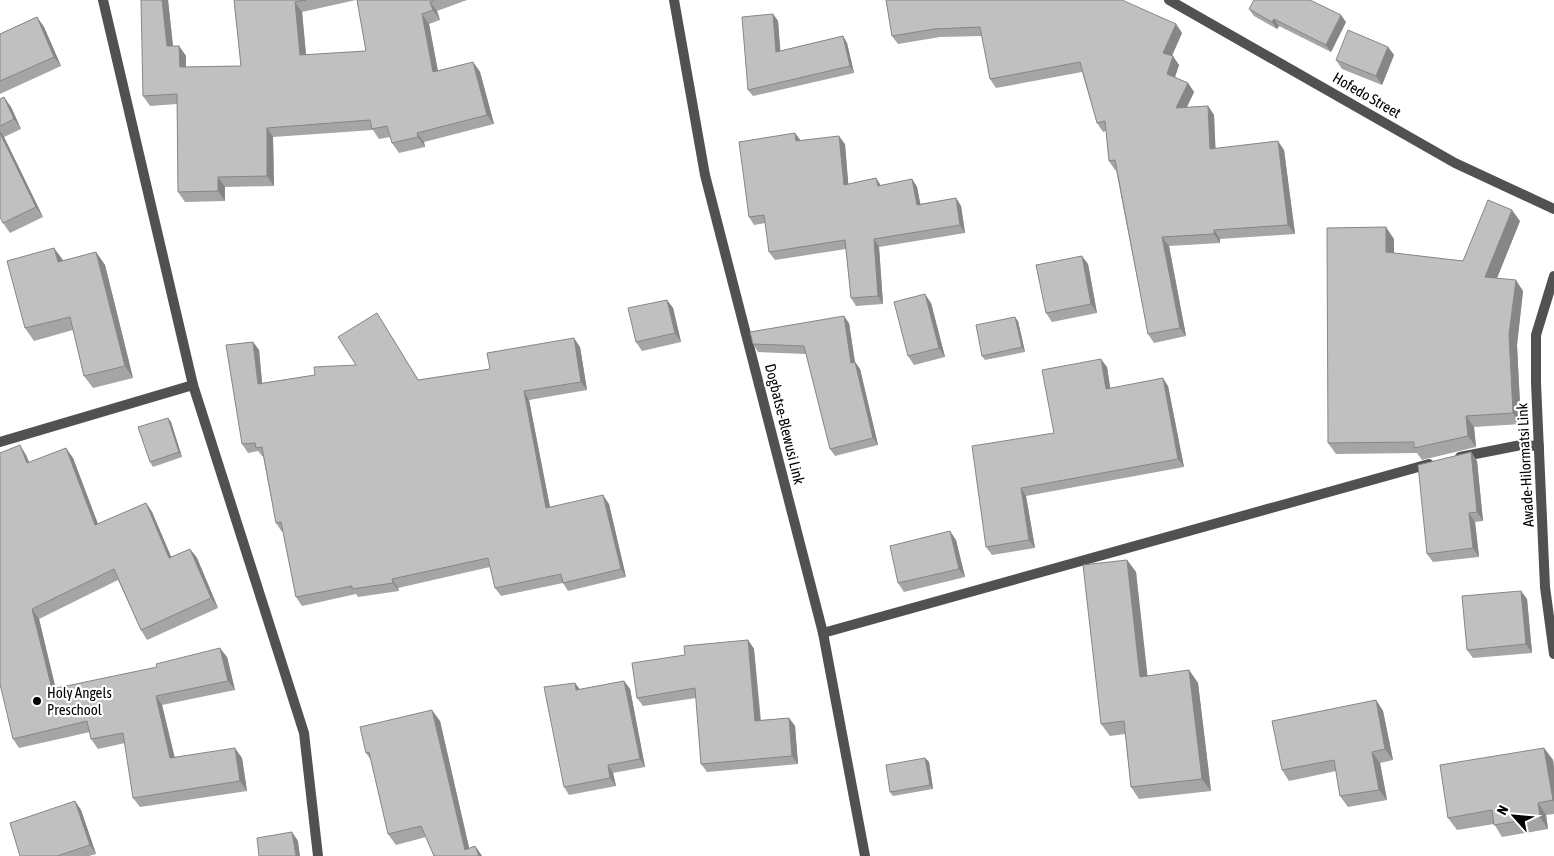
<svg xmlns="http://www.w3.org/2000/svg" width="1554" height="856" font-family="'Asap Condensed',sans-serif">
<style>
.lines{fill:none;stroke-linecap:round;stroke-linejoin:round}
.minor{stroke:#515151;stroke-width:10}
.wall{fill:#a5a5a5}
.shaded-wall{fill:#868686}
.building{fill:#c0c0c0;stroke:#868686}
.poi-dot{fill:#000;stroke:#fff;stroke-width:2}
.labels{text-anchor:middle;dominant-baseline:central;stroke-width:4.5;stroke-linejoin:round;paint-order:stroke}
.street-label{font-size:15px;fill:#000;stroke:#fff}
.poi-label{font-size:15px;fill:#000;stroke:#fff;text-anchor:start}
</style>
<rect width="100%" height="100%" fill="#fff"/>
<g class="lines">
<!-- minor -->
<g class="minor">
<polyline points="103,0 193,385 304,733 318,856"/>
<polyline points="674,0 705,175 823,633 865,856"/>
<polyline points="1169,0 1455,163 1554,209"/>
<polyline points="1554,276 1536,335 1536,383 1545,587 1554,654"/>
<polyline points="0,442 193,385"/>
<polyline points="1460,457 1521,445 1539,446"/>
<polyline points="823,633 1429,464"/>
</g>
</g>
<!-- wall -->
<g class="wall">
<polygon points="168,0 173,46 179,46 186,56 186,67 241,66 234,0 356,0 302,12 306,55 366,51 357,0 467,0 437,11 440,20 429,24 438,71 473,62 480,72 494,124 424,142 425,147 399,153 392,143 390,137 379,139 373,130 273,137 274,186 225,187 225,201 185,202 178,192 177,104 150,106 143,96"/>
<polygon points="886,0 1176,24 1182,33 1172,56 1179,65 1175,77 1188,83 1194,92 1187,107 1208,106 1214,115 1215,149 1284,150 1295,234 1220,239 1220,243 1169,246 1186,336 1154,343 1148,334 1116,170 1115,170 1109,161 1106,131 1103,132 1097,123 1082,72 996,88 990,79 982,36 940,37 898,44 892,36"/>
<polygon points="1249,9 1346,22 1331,52 1279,26 1277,29 1254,16"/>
<polygon points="773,14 778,21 780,51 843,36 847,43 854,73 753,96 748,90"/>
<polygon points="37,17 44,27 61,66 0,94 0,34"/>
<polygon points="1388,47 1394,55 1382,85 1342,69 1336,60"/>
<polygon points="0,99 11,107 21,129 4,137 43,217 10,233 3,223 0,217"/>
<polygon points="795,133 800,140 845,144 848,184 876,178 881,186 912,179 917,187 920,204 956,198 961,206 965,233 879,247 883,304 856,306 851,298 846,249 775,260 769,252 765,223 754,225 749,217"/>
<polygon points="1520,221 1497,278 1523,291 1517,345 1521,424 1474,427 1476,447 1422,460 1417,453 1336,454 1328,443 1394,239 1394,253 1463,261"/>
<polygon points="96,252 105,265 133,378 93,388 84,376 73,330 34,341 25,328 63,261"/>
<polygon points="1088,264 1097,313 1052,322 1046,313"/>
<polygon points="667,300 673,308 681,342 642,351 636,342"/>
<polygon points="931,303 945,357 914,365 908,356"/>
<polygon points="382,321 418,380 490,369 580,347 587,390 529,400 550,508 609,504 626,577 568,591 563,583 501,596 495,588 490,567 398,588 399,591 358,597 356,594 302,606 296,597 283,531 282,532 276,523 263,456 262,456 258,451 248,453 242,444 253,342 259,350 262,383 315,375 356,365"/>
<polygon points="1018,321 1025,352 985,360 982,356"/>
<polygon points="849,323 855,362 860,369 878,445 835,456 830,449 806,354 758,352 753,344"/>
<polygon points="1107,367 1110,389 1168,386 1184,467 1026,496 1035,548 992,555 986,547 1054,433"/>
<polygon points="168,418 171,422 182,457 153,467 150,462"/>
<polygon points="1471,452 1477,461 1483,521 1475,522 1479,557 1433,562 1427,554"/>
<polygon points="26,455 29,462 73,458 98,524 146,503 152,512 171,557 190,549 197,558 218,608 147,640 141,630 118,580 39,619 56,689 227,657 235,690 162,705 175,758 242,758 247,791 140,807 133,798 125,743 98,749 91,739 90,732 19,748 13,739"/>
<polygon points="956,540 965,577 904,592 898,583"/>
<polygon points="1127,560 1136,572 1147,676 1189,670 1198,683 1211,791 1139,799 1131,787 1125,734 1110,736 1101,724"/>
<polygon points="1521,591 1527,599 1532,653 1473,658 1467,650"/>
<polygon points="748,640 754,649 761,720 789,718 795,726 798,764 707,772 701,764 696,698 643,706 637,698 685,655"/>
<polygon points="624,681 630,689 645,767 613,773 616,786 569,795 564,787 575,683 580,690"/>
<polygon points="1376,700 1383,711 1393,760 1380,763 1387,800 1348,807 1340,796 1336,771 1289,781 1282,770"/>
<polygon points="440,721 469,848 475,846 482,856 434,856 426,837 396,845 388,834 371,760 366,753"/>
<polygon points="1544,748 1553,760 1554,767 1554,814 1546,815 1548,829 1502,837 1494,824 1457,830 1448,818"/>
<polygon points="925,758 929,762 933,789 893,796 890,792"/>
<polygon points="75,801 81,810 96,854 89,856 20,856"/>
</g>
<!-- shaded-wall -->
<g class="shaded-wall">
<polygon points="162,0 168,0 174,56 167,46"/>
<polygon points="295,2 302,12 307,65 300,55"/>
<polygon points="430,2 437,11 440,20 433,10"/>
<polygon points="422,14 429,24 440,82 433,72"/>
<polygon points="773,14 778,21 781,58 776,52"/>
<polygon points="1341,15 1346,22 1331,52 1326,45"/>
<polygon points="37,17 44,27 61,66 54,57"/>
<polygon points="1274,19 1279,26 1277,29 1272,22"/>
<polygon points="1176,24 1182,33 1169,62 1163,53"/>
<polygon points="843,36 847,43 854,73 850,66"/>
<polygon points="179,46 186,56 186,77 180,67"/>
<polygon points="1388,47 1394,55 1382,85 1376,76"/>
<polygon points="1173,56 1179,65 1173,83 1167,74"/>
<polygon points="473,62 480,72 494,124 487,115"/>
<polygon points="1188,83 1194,92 1182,117 1176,108"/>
<polygon points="4,97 11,107 21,129 14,119"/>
<polygon points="1208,106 1214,115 1216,158 1210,149"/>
<polygon points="267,128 273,137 274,186 267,176"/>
<polygon points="0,131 4,137 43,217 36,207 0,133"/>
<polygon points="417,133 424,142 425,147 418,137"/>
<polygon points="795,133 801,141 796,141"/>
<polygon points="839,136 845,144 849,192 844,185"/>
<polygon points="1278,141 1284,150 1295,234 1288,225"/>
<polygon points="218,177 225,187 225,201 218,191"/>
<polygon points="876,178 881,186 878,186"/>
<polygon points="912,179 917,187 922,212 917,205"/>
<polygon points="956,198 961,206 965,233 960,225"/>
<polygon points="1512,210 1520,221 1493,288 1485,277"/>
<polygon points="1386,227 1394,239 1394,264 1386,252"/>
<polygon points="1214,230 1220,239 1220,243 1214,234"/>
<polygon points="1162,237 1169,246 1186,336 1180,328"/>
<polygon points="874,239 879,247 883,304 878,296"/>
<polygon points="54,248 63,260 66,274 58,262"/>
<polygon points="96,252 105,265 133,378 125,366"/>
<polygon points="1082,256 1088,264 1097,313 1091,304"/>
<polygon points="1516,280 1523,291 1517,345 1521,424 1513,413 1509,334"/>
<polygon points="925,294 931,303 945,357 939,348"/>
<polygon points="667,300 673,308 681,342 675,333"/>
<polygon points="377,313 382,321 424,389 418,380"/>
<polygon points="844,316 849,323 856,370 851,363"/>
<polygon points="1015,317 1018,321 1025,352 1022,347"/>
<polygon points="574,338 580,347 587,390 581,382"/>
<polygon points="253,342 259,350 263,392 258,384"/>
<polygon points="1101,359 1107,367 1112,398 1106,389"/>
<polygon points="855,362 860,369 878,445 873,438"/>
<polygon points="1163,378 1168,386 1184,467 1178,459"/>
<polygon points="524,391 529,400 552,517 546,508"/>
<polygon points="1466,416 1474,427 1476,447 1468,436"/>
<polygon points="168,418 171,422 182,457 179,452"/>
<polygon points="20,445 26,455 33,473 27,463"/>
<polygon points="66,448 73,458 102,535 95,525"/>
<polygon points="1471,452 1477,461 1483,521 1477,512"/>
<polygon points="1021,488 1026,496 1035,548 1029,540"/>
<polygon points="603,495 609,504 626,577 621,569"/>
<polygon points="146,503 152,512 176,568 169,558"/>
<polygon points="1469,513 1475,522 1479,557 1473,548"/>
<polygon points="950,531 956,540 965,577 959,569"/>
<polygon points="190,549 197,558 218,608 211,598"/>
<polygon points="1127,560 1136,572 1149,689 1140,677"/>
<polygon points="392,579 398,588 399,591 393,583"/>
<polygon points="1521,591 1527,599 1532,653 1526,644"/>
<polygon points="32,609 39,619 58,699 52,689"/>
<polygon points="748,640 754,649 761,729 755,721"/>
<polygon points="220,648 227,657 235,690 228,681"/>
<polygon points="1189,670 1198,683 1211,791 1202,779"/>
<polygon points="624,681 630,689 645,767 640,759"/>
<polygon points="575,683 581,691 576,690"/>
<polygon points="156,696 162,705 177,768 170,758"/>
<polygon points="1376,700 1383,711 1393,760 1385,749"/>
<polygon points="432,710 440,721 471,856 465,850"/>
<polygon points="789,718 795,726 798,764 792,756"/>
<polygon points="235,748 242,758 247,791 240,781"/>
<polygon points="1544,748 1553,760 1554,767 1554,802 1553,800"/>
<polygon points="1372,752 1380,763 1387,800 1379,790"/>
<polygon points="925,758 929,762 933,789 930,785"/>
<polygon points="608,765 613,773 616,786 610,778"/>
<polygon points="75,801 81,810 96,854 90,845"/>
<polygon points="1538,803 1546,815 1548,829 1540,817"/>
<polygon points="292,832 298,841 300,856 296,856"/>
<polygon points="475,846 482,856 479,856"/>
</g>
<!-- building -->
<g class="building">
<polygon points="141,0 162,0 167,46 179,46 180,67 241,66 234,0 306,0 295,2 300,55 366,51 357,0 434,0 430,2 433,10 422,14 433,72 473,62 487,115 417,133 418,137 392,143 387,126 372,129 370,120 267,128 267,176 218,177 218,191 178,192 177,94 143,96"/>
<polygon points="886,0 1122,0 1176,24 1163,53 1173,56 1167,74 1188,83 1176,108 1208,106 1210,149 1278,141 1288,225 1214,230 1214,234 1162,237 1180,328 1148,334 1115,160 1109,161 1105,121 1097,123 1080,62 990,79 980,27 934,29 892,36"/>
<polygon points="1254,0 1310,0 1341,15 1326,45 1274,19 1272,22 1249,9"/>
<polygon points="773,14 776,52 843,36 850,66 748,90 742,17"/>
<polygon points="37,17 54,57 0,81 0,34"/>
<polygon points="1348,30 1388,47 1376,76 1336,60"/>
<polygon points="4,97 14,119 0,126 0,99"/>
<polygon points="0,133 36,207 3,223 0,217"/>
<polygon points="795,133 796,141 839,136 844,185 876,178 878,186 912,179 917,205 956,198 960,225 874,239 878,296 851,298 845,240 769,252 764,215 749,217 739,142"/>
<polygon points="1488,200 1512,210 1485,277 1516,280 1509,334 1513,413 1466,416 1468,436 1414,448 1414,442 1328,443 1327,228 1386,227 1386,252 1463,261"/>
<polygon points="54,248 58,262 96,252 125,366 84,376 70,317 25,328 7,261"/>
<polygon points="1082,256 1091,304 1046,313 1036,265"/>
<polygon points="925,294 939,348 908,356 894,302"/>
<polygon points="667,300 675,333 636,342 628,308"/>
<polygon points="377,313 418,380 490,369 487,353 574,338 581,382 524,391 546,508 603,495 621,569 563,583 561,574 495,588 488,558 392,579 393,583 352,589 352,586 296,597 281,522 276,523 262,447 256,448 255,443 242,444 226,345 253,342 258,384 315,375 314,367 356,365 338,337"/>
<polygon points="844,316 851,363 855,362 873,438 830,449 804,346 753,344 750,332"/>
<polygon points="1015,317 1022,347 982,356 976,325"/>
<polygon points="1101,359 1106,389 1163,378 1178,459 1021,488 1029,540 986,547 972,446 1054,433 1042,370"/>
<polygon points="168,418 179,452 150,462 138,427"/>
<polygon points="20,445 27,463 66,448 95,525 146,503 169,558 190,549 211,598 141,630 114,569 32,609 52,689 157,667 156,664 220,648 228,681 156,696 170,758 235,748 240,781 133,798 123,733 91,739 87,721 13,739 0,684 0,453"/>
<polygon points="1471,452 1477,512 1469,513 1473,548 1427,554 1418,465"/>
<polygon points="950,531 959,569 898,583 890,546"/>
<polygon points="1127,560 1140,677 1189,670 1202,779 1131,787 1124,721 1101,724 1083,565"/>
<polygon points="1521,591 1526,644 1467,650 1462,596"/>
<polygon points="748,640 755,721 789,718 792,756 701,764 695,688 637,698 632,663 685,655 684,646"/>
<polygon points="624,681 640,759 608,765 610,778 564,787 544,687 575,683 576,690"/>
<polygon points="1376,700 1385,749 1372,752 1379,790 1340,796 1334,760 1282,770 1272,721"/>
<polygon points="432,710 465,850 475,846 479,856 434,856 421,826 388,834 369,752 366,753 360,727"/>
<polygon points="1544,748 1553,800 1538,803 1540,817 1494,825 1492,810 1448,818 1440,765"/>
<polygon points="925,758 930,785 890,792 886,765"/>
<polygon points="75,801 90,845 57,856 20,856 10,823"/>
<polygon points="292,832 296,856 259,856 257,838"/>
</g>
<!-- markers -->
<circle class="poi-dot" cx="37" cy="701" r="5"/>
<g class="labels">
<!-- street labels -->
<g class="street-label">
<text transform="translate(1367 95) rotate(30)">Hofedo Street</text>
<text transform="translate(785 424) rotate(76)">Dogbatse-Blewusi Link</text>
<text transform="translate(1525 465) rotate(-93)">Awade-Hilormatsi Link</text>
</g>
<!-- poi labels -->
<g class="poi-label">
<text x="47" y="692">Holy Angels<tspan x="47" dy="17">Preschool</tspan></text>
</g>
</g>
<!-- north arrow -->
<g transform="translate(1514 816) rotate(297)" stroke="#ffffff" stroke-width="4" paint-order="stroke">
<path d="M0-4L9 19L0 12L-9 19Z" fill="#000000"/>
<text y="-8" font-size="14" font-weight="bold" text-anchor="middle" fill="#000000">N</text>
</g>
</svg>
